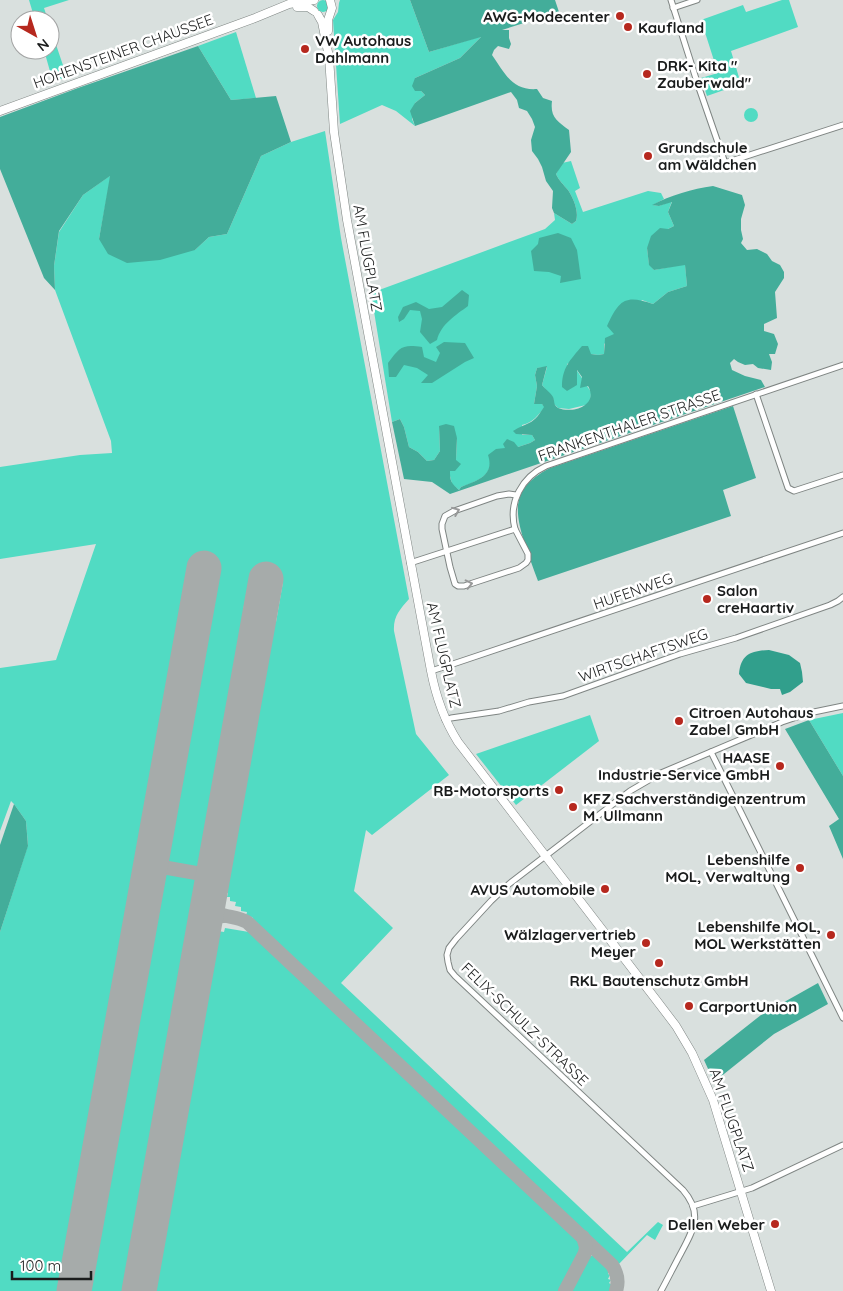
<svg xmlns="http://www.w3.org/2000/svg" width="843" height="1291" font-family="Quicksand,sans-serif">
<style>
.green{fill:#51dbc3}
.forest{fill:#43ad9a}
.water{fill:#319f8c}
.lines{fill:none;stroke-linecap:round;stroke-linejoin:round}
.taxiway{stroke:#a6abaa;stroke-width:14}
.runway{stroke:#a6abaa;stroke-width:35}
.street-casing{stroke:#7f8583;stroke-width:7}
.secondary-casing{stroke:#7f8583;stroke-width:9}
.street{stroke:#fff;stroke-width:5}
.secondary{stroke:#fff;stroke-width:8}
.oneway{stroke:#989999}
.poi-dot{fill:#b6281e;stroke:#fff;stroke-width:2}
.labels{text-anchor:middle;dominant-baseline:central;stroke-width:5;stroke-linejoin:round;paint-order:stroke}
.poi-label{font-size:15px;font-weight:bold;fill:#1a1c1c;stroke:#fff;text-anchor:end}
.street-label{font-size:15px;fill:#1a1c1c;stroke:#fff}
</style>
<rect width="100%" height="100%" fill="#d9e0de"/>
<!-- green -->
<g class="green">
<polygon points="29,0 69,0 44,8 48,20 35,20"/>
<polygon points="340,0 410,0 429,52 482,36 460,58 415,78 421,91 425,95 415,103 412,119 415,126 396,111 382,105 340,124 333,20 338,12 339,3"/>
<polygon points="782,0 789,0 798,27 731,51 741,84 707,96 701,78 718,73 701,20 743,5 746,12"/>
<circle cx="323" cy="6" r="6"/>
<polygon points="50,27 67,77 53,82 44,50 50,50"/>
<polygon points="236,32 256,98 231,100 198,46"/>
<circle cx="751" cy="115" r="7"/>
<path d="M325,131L341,238L409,599C400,609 393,617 394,631L416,734L449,775L372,835L366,830L354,891L393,928L341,983L627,1252L658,1222L663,1225L655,1240L647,1235L617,1266L594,1244L595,1243L252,922L254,920L252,917L246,916L247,912L241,911V907L235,906L236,902L230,901V897H227L228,893L225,892V888H222L270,621L276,622L283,582L250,576L243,611L249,612L127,1291H0V932L28,845L26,821L14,804L11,801L0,831V668L56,660L96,544L0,559V467L80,455L112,453L111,441L55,290L54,266L59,232L83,195L111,175L99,239L195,250L209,237L227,234L261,156L291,142Z"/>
<path d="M571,161L580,188L575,191L583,212L648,191L661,193L664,199L653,205L659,206L672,201L668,212L674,226L668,229L647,248L649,264L654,270L685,264L687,286L668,292L653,304L642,300L615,334L604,344V354L598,355L591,354L567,364L577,385L576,369L591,392L590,404L569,409L558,408L554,404L553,398L542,385L547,367L537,368L535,375L537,386L534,404H542L545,407C537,416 534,422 522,425V435H532L535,440L530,443L518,447L506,448L489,455C495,476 476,481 461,487L459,490L452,484L450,476V470L456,460L457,438L439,426L440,451L434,460L427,461L418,452L409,447L404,427L400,419L392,422L371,293L545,229L555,220L554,213L572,224L576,221C579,212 574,199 568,190C564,185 559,181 556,174L562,163Z"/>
<polygon points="843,713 843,776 809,720"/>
<polygon points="590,715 599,741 516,805 476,754"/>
<polygon points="225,928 249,932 250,931 577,1238 580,1245 580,1254 560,1291 150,1291 214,934 217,935 218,931 224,932"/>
<polygon points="593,1255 598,1256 608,1265 606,1268 609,1271 608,1274 610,1275 608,1279 611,1280 609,1283 612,1285 611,1287 613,1289 612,1291 570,1291 587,1258"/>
</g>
<!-- forest -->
<g class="forest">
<path d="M410,0H555L559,12L502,30H509V38L511,44L509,49L498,46L494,50L492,55C504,72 512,91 537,89L543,98L552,101C550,117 557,121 569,130L571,152L556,174C559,181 564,185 568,190C574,199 579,212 576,221L572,224L554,213L552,208L553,191L546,181L542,167L538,159L532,151L531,140L535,127L532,119L527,111L519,108L517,100L511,92L415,126L410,111L415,103L425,95L421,91H415L412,86L415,78L460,58L481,37L429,52Z"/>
<polygon points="198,46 231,100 276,96 291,142 261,156 227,234 209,237 195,250 160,260 127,263 108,254 99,239 110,176 83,195 59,231 54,266 55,290 44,278 0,169 0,117 78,88"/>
<path d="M713,186L742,195L745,205L741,219V230L743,239L741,243L747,250L757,249L767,254L772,261L780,265L784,272V278L775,292L777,318L764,324V331L774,334L778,344L775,354H769L772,362L771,370L758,368L753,364L745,365L738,362L734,359L730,363L732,370L745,376L761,380L765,387L450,494L432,482L404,479L392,422L400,419L404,427L409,447L418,452L427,461L434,460L440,451L439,426L446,424L454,426L457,438L456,460L461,464L455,471H450C450,481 451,483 459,490L461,487C476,481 495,476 488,455L496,449L505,448L503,444L507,439L514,442L518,447L530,443L535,440L532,435L516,434L513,431C519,427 523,426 529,423C536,420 540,413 544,407L542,404H534L537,386L535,375L537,368L547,366L542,385C545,389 551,393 553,397C555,401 553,405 558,408C573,414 599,405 588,386L580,388L582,377L577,370V385L567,391L562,387C562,368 570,360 582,346H588L591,354L598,355L604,354L605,338L614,334L607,326C619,300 625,294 653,304L668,292L687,286L685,265L654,270L649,265L647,248L651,236L660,228L668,229L674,226L668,212L672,202L659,206L652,205C671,195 692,189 713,186Z"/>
<polygon points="558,233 571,238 577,250 581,279 560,283 561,276 549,272 534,271 531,251 538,244 539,238"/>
<path d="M462,290L469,295L468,306C456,315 441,324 437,340L430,344L420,332L422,319L420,311L410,310L404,319L399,322L398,317L403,307L416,302L429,309L442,307Z"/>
<path d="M444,342L465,343L474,358L465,362L432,383H421L428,375L417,368L404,365L396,377H389L388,363C400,347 402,344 422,347L424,357L436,362L440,353L436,347Z"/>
<path d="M733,406L756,478L723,490L731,516L538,581C533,568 529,556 525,544C513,508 513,487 550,468Z"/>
<polygon points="809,720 843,776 843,859 829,826 839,819 785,729"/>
<polygon points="14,804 26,821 28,846 0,932 0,845"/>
<polygon points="818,983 828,1004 774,1034 714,1082 704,1060 761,1015"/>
</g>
<!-- water -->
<path class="water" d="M769,650L789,655L800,663L802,672L803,682L790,692L782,695L780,689H771L746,683L739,674C741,654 751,651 769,650Z"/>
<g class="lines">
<!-- taxiway -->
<g class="taxiway">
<polyline points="151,865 213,876"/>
<path d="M210,895C210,921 231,913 247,922L612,1265C618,1274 619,1282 616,1291"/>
<path d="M203,930C207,921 214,916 224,916"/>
<polyline points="565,1291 585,1253 586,1247 583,1237"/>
</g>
<!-- runway -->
<g class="runway">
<polyline points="74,1291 204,568"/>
<polyline points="139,1291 266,579"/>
</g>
<defs>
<g id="street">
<polyline points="671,0 698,85 725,163 843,125"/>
<polyline points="673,8 697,0"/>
<polyline points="756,394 788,488 794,491 843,475"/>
<polyline points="515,529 528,554 528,560 526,563 519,568 473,583 464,586 458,586 455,584 450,567 442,529 442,524 445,516 454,511 497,496 509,494 516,495"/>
<path d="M410,563L515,529C508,502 522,477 546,466L843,365"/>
<polyline points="431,671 453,664 843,533"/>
<polyline points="445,720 451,718 499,711 529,702 563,696 680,654 736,638 830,605 838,601 843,597"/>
<polyline points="711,752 843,1018"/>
<polyline points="693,1206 752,1188 843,1145"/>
<path d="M661,1291C668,1278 674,1266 681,1253C694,1229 703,1213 683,1190L455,976L450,970L448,962L447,955L449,948L456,939L491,901L509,884L630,791L661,773L782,722L809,713L843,706"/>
</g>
<g id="secondary">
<polyline points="297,7 308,7 314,11"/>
<path d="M318,15L322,22L329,57L334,132L347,220L431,671C436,697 444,720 458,742L657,1001L676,1026L692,1053L713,1100L771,1291"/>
<polyline points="328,31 328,20 332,8 330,0"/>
<polyline points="0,111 255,18 289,4 314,0"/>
</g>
</defs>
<!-- street casing -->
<use href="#street" class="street-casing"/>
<!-- secondary casing -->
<use href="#secondary" class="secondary-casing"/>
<!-- street -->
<use href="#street" class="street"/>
<!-- secondary -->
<use href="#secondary" class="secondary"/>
</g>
<!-- one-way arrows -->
<defs><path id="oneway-chevron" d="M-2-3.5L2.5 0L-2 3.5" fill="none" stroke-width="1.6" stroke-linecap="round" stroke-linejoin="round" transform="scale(1.25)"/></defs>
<g class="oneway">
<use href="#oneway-chevron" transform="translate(456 511) rotate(-22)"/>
<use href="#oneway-chevron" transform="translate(469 584) rotate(-13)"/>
</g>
<!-- markers -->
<g class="poi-dot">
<circle cx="620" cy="16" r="5"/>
<circle cx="628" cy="27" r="5"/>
<circle cx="305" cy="49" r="5"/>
<circle cx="647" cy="74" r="5"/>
<circle cx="648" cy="156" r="5"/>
<circle cx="707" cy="599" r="5"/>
<circle cx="679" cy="721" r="5"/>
<circle cx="780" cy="766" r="5"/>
<circle cx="559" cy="790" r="5"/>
<circle cx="573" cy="807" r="5"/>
<circle cx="800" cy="868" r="5"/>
<circle cx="605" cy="889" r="5"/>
<circle cx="831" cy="935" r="5"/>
<circle cx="646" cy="943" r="5"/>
<circle cx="659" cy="963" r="5"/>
<circle cx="689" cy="1006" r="5"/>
<circle cx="775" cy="1224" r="5"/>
</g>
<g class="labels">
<!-- poi labels -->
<g class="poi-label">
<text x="610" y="16">AWG-Modecenter</text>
<text x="638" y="27" text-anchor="start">Kaufland</text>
<text x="315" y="40" text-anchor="start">VW Autohaus<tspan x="315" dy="17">Dahlmann</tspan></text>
<text x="657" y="65" text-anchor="start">DRK- Kita "<tspan x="657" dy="17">Zauberwald"</tspan></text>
<text x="658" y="147" text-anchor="start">Grundschule<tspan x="658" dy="17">am Wäldchen</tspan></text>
<text x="717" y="590" text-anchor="start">Salon<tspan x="717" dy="17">creHaartiv</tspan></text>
<text x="689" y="712" text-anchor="start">Citroen Autohaus<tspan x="689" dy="17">Zabel GmbH</tspan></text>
<text x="770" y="757">HAASE<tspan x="770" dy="17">Industrie-Service GmbH</tspan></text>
<text x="549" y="790">RB-Motorsports</text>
<text x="583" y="798" text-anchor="start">KFZ Sachverständigenzentrum<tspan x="583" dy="17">M. Ullmann</tspan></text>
<text x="790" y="859">Lebenshilfe<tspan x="790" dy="17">MOL, Verwaltung</tspan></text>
<text x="595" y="889">AVUS Automobile</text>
<text x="821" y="926">Lebenshilfe MOL,<tspan x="821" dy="17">MOL Werkstätten</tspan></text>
<text x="636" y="934">Wälzlagervertrieb<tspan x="636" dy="17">Meyer</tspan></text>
<text x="659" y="980" text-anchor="middle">RKL Bautenschutz GmbH</text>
<text x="699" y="1006" text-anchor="start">CarportUnion</text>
<text x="765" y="1224">Dellen Weber</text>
</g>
<!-- street labels -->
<g class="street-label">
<text transform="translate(123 51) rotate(-20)">HOHENSTEINER CHAUSSEE</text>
<text transform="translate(368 258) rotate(80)">AM FLUGPLATZ</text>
<text transform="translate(629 425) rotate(-19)">FRANKENTHALER STRASSE</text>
<text transform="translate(633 591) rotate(-19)">HUFENWEG</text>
<text transform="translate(444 655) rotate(77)">AM FLUGPLATZ</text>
<text transform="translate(643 655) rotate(-19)">WIRTSCHAFTSWEG</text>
<text transform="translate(525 1024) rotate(44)">FELIX-SCHULZ-STRASSE</text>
<text transform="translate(732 1120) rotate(71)">AM FLUGPLATZ</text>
</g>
</g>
<!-- north arrow -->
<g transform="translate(35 35) rotate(141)"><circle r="24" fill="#ffffff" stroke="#a3a4a4"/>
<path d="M0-4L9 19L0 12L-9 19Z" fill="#b6281e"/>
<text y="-8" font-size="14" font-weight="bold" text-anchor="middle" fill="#1a1c1c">N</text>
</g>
<!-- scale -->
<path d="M12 1271v8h79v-8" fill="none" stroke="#1a1c1c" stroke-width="2.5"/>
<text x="20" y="1271" font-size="15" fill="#1a1c1c" stroke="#ffffff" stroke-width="4" paint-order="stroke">100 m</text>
</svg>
